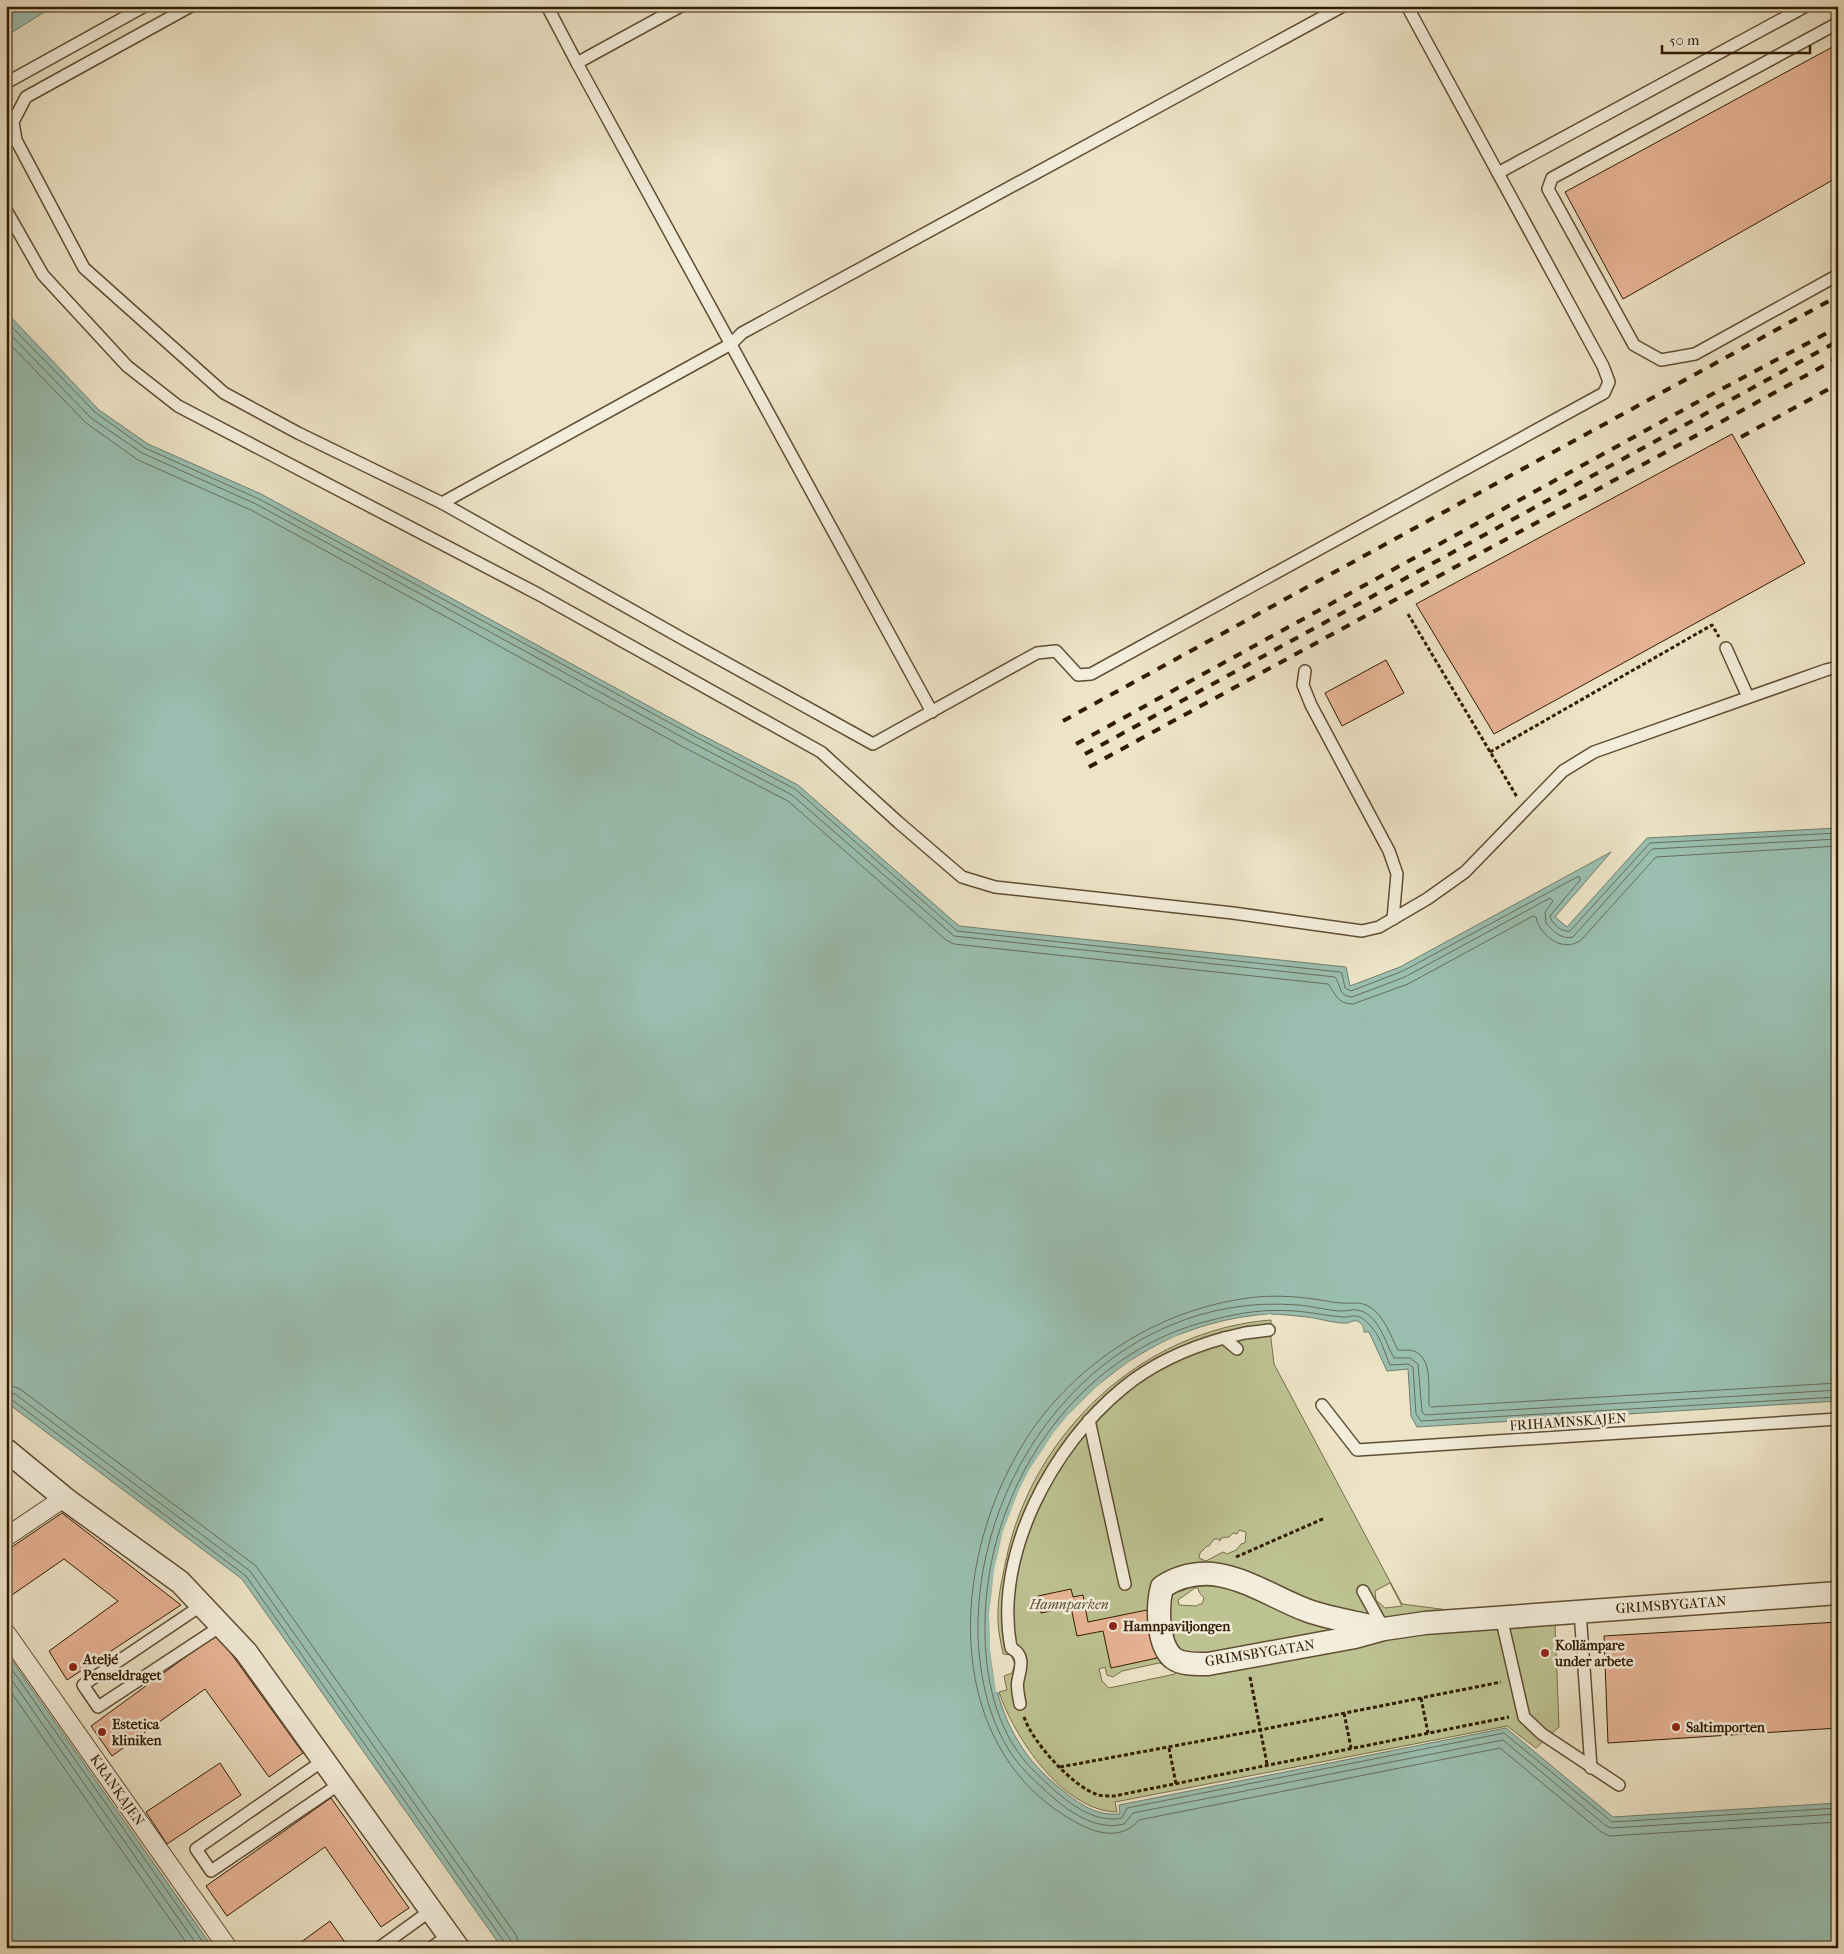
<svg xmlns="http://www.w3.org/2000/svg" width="1844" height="1954" font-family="'IM FELL French Canon',serif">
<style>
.green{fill:#bdc292;stroke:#776e4a;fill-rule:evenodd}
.water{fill:#9abfb1;stroke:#707d6b}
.pier{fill:#ede4c7}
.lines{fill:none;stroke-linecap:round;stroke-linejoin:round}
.shore{stroke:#666d59;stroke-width:1}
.building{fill:#e8b597;stroke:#311b01}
.service-casing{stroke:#604d32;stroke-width:14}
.pedestrian-casing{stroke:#604d32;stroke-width:20}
.minor-casing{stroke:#604d32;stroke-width:25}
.path{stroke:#311b01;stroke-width:3;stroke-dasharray:4 2.5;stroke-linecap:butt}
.service{stroke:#f3eddb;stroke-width:11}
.pedestrian{stroke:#f3eddb;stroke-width:18}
.minor{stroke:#f3eddb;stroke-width:22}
.rail{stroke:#311b01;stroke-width:4;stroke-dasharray:9 9;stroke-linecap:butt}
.poi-dot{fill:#8f2418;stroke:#f3eddb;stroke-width:2}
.labels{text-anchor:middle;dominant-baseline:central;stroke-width:5;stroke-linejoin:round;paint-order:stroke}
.street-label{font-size:14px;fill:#311b01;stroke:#f3eddb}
.park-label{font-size:14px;font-style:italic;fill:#5b4d2c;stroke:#f3eddb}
.poi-label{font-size:14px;font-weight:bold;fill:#311b01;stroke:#f3eddb;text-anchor:start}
</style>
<rect width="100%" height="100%" fill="#ede4c7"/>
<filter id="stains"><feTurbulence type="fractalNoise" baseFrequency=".004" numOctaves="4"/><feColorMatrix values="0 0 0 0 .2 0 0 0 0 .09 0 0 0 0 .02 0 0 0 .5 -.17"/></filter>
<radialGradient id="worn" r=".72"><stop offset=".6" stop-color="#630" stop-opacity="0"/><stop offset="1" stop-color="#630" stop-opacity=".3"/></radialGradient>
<!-- green -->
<path class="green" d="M1271,1320V1339L1274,1364L1402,1604L1555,1624L1559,1727L1536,1748L1507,1726L1115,1802L1117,1812C1063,1811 1014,1737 999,1692L1007,1690L1004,1676L1012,1673L1015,1664L1011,1655L1003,1654C1001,1643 998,1631 998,1620C997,1600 1002,1579 1006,1560C1032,1434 1141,1330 1271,1320ZM1239,1530L1246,1532L1245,1543L1241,1544L1236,1550L1227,1554L1223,1552L1206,1561L1199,1558L1200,1553L1207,1546H1209L1214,1539H1218L1220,1541L1221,1538L1229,1537L1233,1533L1237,1534ZM1390,1583L1402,1606L1385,1608L1376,1600L1375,1591ZM1195,1588H1198L1199,1592L1204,1598L1202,1604H1199L1197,1606L1179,1605L1178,1600ZM1159,1663L1175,1668V1674L1109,1688L1102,1681L1099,1669L1105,1667L1107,1675L1113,1677L1122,1671Z"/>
<!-- water -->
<g class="water">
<polygon points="6,6 54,6 6,36"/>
<path d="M6,312L99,410L148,444L261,494L696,732L798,785L959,926L1346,967L1350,986L1400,967L1611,852L1555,917L1567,927L1647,838L1838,828V1401L1417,1427L1411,1416L1408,1369L1387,1371L1369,1332H1364C1364,1328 1363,1325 1359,1322C1354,1319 1352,1322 1347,1323C1336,1324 1318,1318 1307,1317C1295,1316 1282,1314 1270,1314C1103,1324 986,1475 990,1636C991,1693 1010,1747 1055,1784C1076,1801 1092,1816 1120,1814L1119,1805L1506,1728L1613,1817L1838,1803V1948H502L242,1579L6,1402Z"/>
<polygon points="6,1652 213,1948 11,1948 6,1941"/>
</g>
<!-- pier -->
<polygon class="pier" points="1271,1314 1271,1317 1241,1321 1208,1328 1177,1339 1157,1348 1129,1365 1097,1389 1070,1416 1056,1433 1032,1471 1021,1491 1006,1532 996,1571 992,1614 994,1666 999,1692 996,1692 990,1651 989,1614 994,1570 1003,1531 1019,1490 1029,1470 1054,1432 1068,1415 1096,1387 1127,1363 1156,1346 1176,1336 1207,1326 1241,1318"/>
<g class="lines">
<!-- shore -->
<g class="shore">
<path d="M6,321L96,413L145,448L259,499L694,736L795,789L957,931L1340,972L1342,973L1345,988L1351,991L1403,971L1579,876L1580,880L1550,916C1551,923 1562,933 1570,931L1650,843L1838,833"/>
<path d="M6,330L91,418L142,453L256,504L691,742L792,795L954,936L1335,977C1341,985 1338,996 1352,997L1405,977L1550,898L1553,901L1545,912L1546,923C1553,931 1561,940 1573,937L1652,849L1838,839"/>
<path d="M6,340L86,423L138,460L253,511L687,749L788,801L946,940L954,944L1328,984C1336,994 1337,1004 1353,1004L1408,984L1533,916L1536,917C1540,937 1565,954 1582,939L1656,857L1838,846"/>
<path d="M1838,1383L1431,1407L1429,1405C1428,1389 1433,1358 1414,1351C1409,1349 1404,1351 1398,1350C1390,1335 1385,1317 1370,1307C1360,1301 1353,1304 1342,1303C1333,1303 1323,1300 1314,1299C1292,1296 1270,1295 1248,1298C1173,1308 1104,1346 1054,1402C953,1516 924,1742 1079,1824C1100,1835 1123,1839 1139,1820L1500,1748L1600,1831L1609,1836L1838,1822"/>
<polyline points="6,1384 20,1389 256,1566 516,1935 520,1948"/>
<path d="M1838,1390L1425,1415L1422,1412L1418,1364L1410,1358H1394C1385,1342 1378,1313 1357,1310C1352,1309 1348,1311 1343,1311C1328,1311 1313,1306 1298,1305C1113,1290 974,1460 978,1636C980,1686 993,1741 1031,1777C1055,1800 1088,1833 1124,1824L1133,1813L1503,1740L1605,1825L1611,1828L1838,1814"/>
<polyline points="6,1392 15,1394 250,1571 510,1939 512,1948"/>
<path d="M1838,1397L1421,1421L1416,1414L1413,1367L1408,1364L1390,1365C1385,1354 1381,1338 1373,1329C1369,1324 1363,1317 1356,1316C1351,1315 1347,1318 1343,1317C1327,1316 1311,1312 1295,1311C1267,1309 1243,1312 1216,1319C1073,1351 981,1494 985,1636C986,1685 999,1738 1036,1773C1058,1794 1089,1825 1122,1818L1127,1808L1504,1733L1612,1822L1838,1808"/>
<polyline points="6,1398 11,1399 246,1576 505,1943 506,1948"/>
<polyline points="6,1661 207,1948"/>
<polyline points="6,1672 199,1948"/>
<polyline points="6,1685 190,1948"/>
</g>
</g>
<!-- building -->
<g class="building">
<polygon points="1838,44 1838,177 1623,299 1565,192"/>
<polygon points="1732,434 1805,563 1494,734 1416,604"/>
<polygon points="1386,660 1404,693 1342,726 1325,693"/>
<polygon points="62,1513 181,1605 67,1680 49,1651 118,1601 64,1559 9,1597 6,1594 6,1551"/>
<polygon points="1071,1589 1073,1597 1083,1595 1088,1622 1147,1610 1157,1658 1111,1668 1103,1631 1077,1636 1071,1607 1041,1613 1038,1596"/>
<polygon points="1838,1622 1838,1728 1608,1743 1604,1636"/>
<polygon points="217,1634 303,1753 269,1777 205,1689 112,1756 91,1726"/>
<polygon points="220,1763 241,1795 167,1844 146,1812"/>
<polygon points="331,1798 409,1908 381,1927 325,1847 227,1916 206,1886"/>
<polygon points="330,1921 349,1948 293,1948"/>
</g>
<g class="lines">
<defs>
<g id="service">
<polyline points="191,6 26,97 13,122 16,140 84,268 224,393 298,433 442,503 685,640 873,744 1037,653 1056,651 1078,675 1091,674 1604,393 1609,382 1603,366 1407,6"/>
<polyline points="547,6 577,63"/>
<polyline points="681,6 577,63 932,712"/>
<polyline points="1838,23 1552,178 1548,189 1634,345 1661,360 1695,354 1838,275"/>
<polyline points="6,83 145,6"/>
<polyline points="1498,173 1806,6"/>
<polyline points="6,210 43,275 127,366 178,406 538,594 821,752 898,822 962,877 995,887 1233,913 1362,931 1379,927 1427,899 1465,872 1563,771 1594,752 1826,670 1838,667"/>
<polyline points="442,503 731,344 742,333 1343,6"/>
<polyline points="1726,648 1748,697"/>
<polyline points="1305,671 1303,685 1311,705 1389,851 1397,874 1393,919"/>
<polyline points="1224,1338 1245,1333 1269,1330"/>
<polyline points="1322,1405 1357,1450 1838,1419"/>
<polyline points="1089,1420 1125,1584"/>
<polyline points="1363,1591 1384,1629"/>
<polyline points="202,1605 83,1685 98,1707 221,1626"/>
<polyline points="1580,1611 1591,1768"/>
<polyline points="1501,1617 1524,1717 1542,1734 1619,1785"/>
<path d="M1020,1704C1019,1697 1016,1687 1018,1680C1021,1667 1025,1655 1011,1648C993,1555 1053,1445 1123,1388C1152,1364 1188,1348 1224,1338L1237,1349"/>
<polyline points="324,1760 196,1849 211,1871 341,1783"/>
<polyline points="379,1948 430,1911"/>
<polyline points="431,1948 449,1935"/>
</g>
<g id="pedestrian">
<polyline points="6,1537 64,1498"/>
<polyline points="6,1633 228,1948"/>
</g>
<g id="minor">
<polyline points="6,1450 68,1501 180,1582 246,1652 458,1948"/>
<path d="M1384,1629C1359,1623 1330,1619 1306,1610C1257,1591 1214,1554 1162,1587C1157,1606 1157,1644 1173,1658C1182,1665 1197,1664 1208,1664L1355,1637L1384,1629L1425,1623L1838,1593"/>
</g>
</defs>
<!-- service casing -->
<use href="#service" class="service-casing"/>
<!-- pedestrian casing -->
<use href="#pedestrian" class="pedestrian-casing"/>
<!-- minor casing -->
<use href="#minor" class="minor-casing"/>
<!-- path -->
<g class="path">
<polyline points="1408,614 1517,797"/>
<polyline points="1490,752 1712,625 1719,637"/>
<polyline points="1236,1557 1325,1518"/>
<polyline points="1250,1677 1267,1764"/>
<polyline points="1421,1698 1428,1733"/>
<polyline points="1344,1713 1351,1748"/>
<path d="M1024,1717C1033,1743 1072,1786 1098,1795C1103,1796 1109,1796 1114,1796L1509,1717"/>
<polyline points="1169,1748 1176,1784"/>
<polyline points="1060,1767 1260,1730 1501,1682"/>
<polyline points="6,1941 11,1948"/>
<polyline points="75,1948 81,1944"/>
</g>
<!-- service -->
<use href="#service" class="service"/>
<!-- pedestrian -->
<use href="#pedestrian" class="pedestrian"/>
<!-- minor -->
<use href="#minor" class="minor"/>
<!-- rail -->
<g class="rail">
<polyline points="1741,437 1838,384"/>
<polyline points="1063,721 1838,296"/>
<polyline points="1076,744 1703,399 1838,327"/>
<polyline points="1085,754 1838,341"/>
<polyline points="1089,767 1838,358"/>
</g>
</g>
<!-- markers -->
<g class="poi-dot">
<circle cx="1113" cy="1626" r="5"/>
<circle cx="1545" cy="1653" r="5"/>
<circle cx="73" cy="1667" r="5"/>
<circle cx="1676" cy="1727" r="5"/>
<circle cx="102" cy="1732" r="5"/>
</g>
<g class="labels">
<!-- street labels -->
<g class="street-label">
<text transform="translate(1568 1422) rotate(-4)">FRIHAMNSKAJEN</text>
<text transform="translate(1671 1605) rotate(-4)">GRIMSBYGATAN</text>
<text transform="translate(1260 1653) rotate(-9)">GRIMSBYGATAN</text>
<text transform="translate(117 1790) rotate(55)">KRANKAJEN</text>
</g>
<!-- park labels -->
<g class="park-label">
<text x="1069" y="1604">Hamnparken</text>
</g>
<!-- poi labels -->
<g class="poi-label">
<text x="1123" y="1626">Hamnpaviljongen</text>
<text x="1555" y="1645">Kollämpare<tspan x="1555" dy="16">under arbete</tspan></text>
<text x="83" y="1659">Ateljé<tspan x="83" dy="16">Penseldraget</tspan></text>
<text x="112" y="1724">Estetica<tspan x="112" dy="16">kliniken</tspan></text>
<text x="1686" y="1727">Saltimporten</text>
</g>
</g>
<!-- margin -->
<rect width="1844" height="1954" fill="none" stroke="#ede4c7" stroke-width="25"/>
<rect x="8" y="8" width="1829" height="1939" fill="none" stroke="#311b01" stroke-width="2.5"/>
<rect x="12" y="12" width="1819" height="1929" fill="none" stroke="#311b01"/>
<!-- scale -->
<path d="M1662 45v8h148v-8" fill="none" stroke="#311b01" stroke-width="2.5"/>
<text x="1669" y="45" font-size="15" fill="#311b01" stroke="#f3eddb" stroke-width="4" paint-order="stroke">50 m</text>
<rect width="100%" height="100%" filter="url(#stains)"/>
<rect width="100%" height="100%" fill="url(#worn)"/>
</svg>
